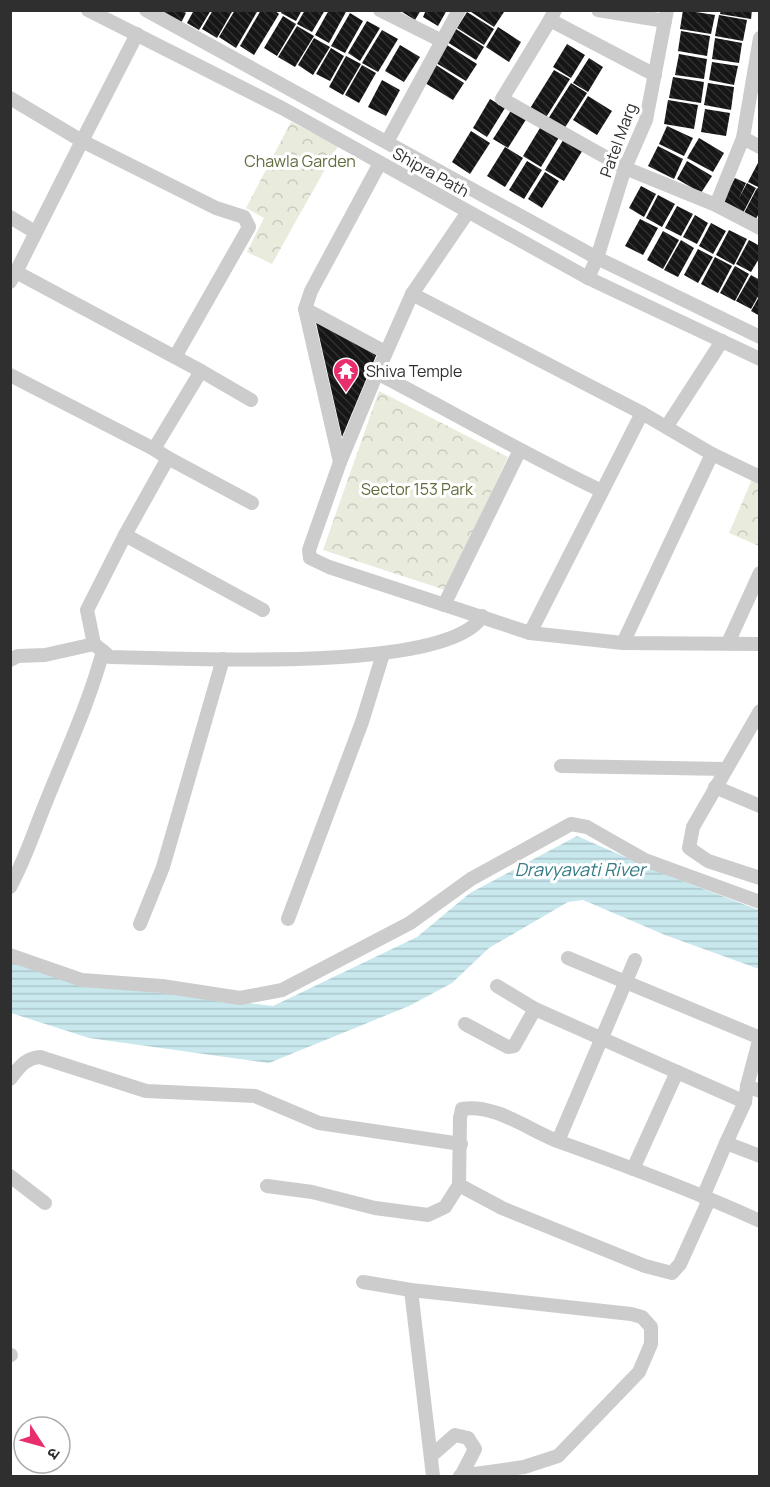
<svg xmlns="http://www.w3.org/2000/svg" width="770" height="1487" font-family="Manrope,'Noto Sans Devanagari',sans-serif">
<style>
.park{fill:url(#park-crowns)}
.water{fill:url(#water-rules)}
.building{fill:url(#building-back-hatch)}
.lines{fill:none;stroke-linecap:round;stroke-linejoin:round}
.minor{stroke:#ccc;stroke-width:14}
.labels{text-anchor:middle;dominant-baseline:central;stroke-width:6;stroke-linejoin:round;paint-order:stroke}
.street-label{font-size:16px;fill:#2f2f2f;stroke:#fff}
.park-label{font-size:16px;fill:#5f6c3b;stroke:#fff}
.poi-label{font-size:16px;fill:#2f2f2f;stroke:#fff;text-anchor:start}
.water-label{font-size:18px;font-style:italic;fill:#377c86;stroke:#fff}
</style>
<defs>
<pattern id="park-crowns" width="20" height="18" patternUnits="userSpaceOnUse" patternTransform="scale(1.5)"><rect width="20" height="18" fill="#e9ecdc"/><path d="M2 6a3 3 0 1 1 6 0M12 15a3 3 0 1 1 6 0" fill="none" stroke="#c8cbbd"/></pattern>
<pattern id="water-rules" width="6" height="5" patternUnits="userSpaceOnUse" patternTransform="scale(1.5)"><rect width="6" height="5" fill="#c8e8ed"/><path d="M0 2.5h6" fill="none" stroke="#acc7cc"/></pattern>
<pattern id="building-back-hatch" width="6" height="6" patternUnits="userSpaceOnUse" patternTransform="scale(1.5)"><rect width="6" height="6" fill="#161616"/><path d="M-1 5l2 2M0 0l6 6M5-1l2 2" fill="none" stroke="#303030"/></pattern>
</defs>
<rect width="100%" height="100%" fill="#fff"/>
<!-- park -->
<g class="park">
<polygon points="291,122 338,146 272,264 247,252 264,218 246,208"/>
<polygon points="379,391 508,457 445,590 323,550"/>
<polygon points="759,463 759,546 729,533"/>
</g>
<!-- water -->
<polygon class="water" points="577,836 664,874 759,910 759,969 665,935 583,900 568,902 489,948 452,983 409,1006 269,1063 89,1038 11,1013 10,951 102,986 273,1006 417,937 470,893"/>
<!-- building -->
<g class="building">
<polygon points="158,10 181,10 186,13 180,25"/>
<polygon points="194,10 211,10 199,30 187,23"/>
<polygon points="213,10 233,10 217,38 202,29"/>
<polygon points="235,10 258,10 236,48 219,37"/>
<polygon points="261,10 274,10 279,14 254,55 240,46"/>
<polygon points="282,10 302,10 296,21 281,13"/>
<polygon points="305,10 325,10 312,32 297,24"/>
<polygon points="329,10 347,10 329,43 315,35"/>
<polygon points="399,10 421,10 415,20"/>
<polygon points="426,10 447,10 438,26 423,17"/>
<polygon points="468,10 502,10 504,12 494,27"/>
<polygon points="683,10 715,15 711,34 680,29"/>
<polygon points="721,10 752,10 751,19 720,14"/>
<polygon points="467,12 494,29 484,45 457,28"/>
<polygon points="350,13 363,21 345,53 331,46"/>
<polygon points="719,15 747,20 743,41 715,36"/>
<polygon points="283,16 296,24 277,56 264,48"/>
<polygon points="367,21 380,28 360,61 348,53"/>
<polygon points="297,26 314,36 295,67 278,57"/>
<polygon points="498,27 521,42 509,62 486,47"/>
<polygon points="456,29 484,47 476,60 447,42"/>
<polygon points="382,30 398,39 378,72 362,63"/>
<polygon points="681,31 710,36 707,56 678,51"/>
<polygon points="314,38 330,47 313,75 298,65"/>
<polygon points="715,38 742,43 739,63 712,59"/>
<polygon points="567,44 585,55 571,78 553,67"/>
<polygon points="400,45 420,57 404,82 385,71"/>
<polygon points="447,45 477,64 466,81 436,63"/>
<polygon points="331,48 344,56 330,81 316,74"/>
<polygon points="679,54 707,59 704,79 675,75"/>
<polygon points="346,56 361,64 343,95 329,87"/>
<polygon points="589,58 603,67 588,92 573,83"/>
<polygon points="712,62 738,66 734,85 709,80"/>
<polygon points="362,65 376,73 359,103 345,95"/>
<polygon points="436,65 464,83 453,100 425,83"/>
<polygon points="554,70 570,79 545,119 529,110"/>
<polygon points="673,77 704,82 701,103 669,98"/>
<polygon points="382,80 400,90 386,116 368,107"/>
<polygon points="571,83 587,93 564,129 548,119"/>
<polygon points="708,83 734,87 731,110 704,105"/>
<polygon points="588,96 612,111 597,135 573,120"/>
<polygon points="490,99 505,108 487,137 473,128"/>
<polygon points="668,100 698,105 694,129 664,124"/>
<polygon points="512,109 527,118 508,148 493,139"/>
<polygon points="705,109 730,113 726,136 701,132"/>
<polygon points="543,123 561,134 541,167 523,156"/>
<polygon points="667,126 693,138 684,156 659,144"/>
<polygon points="471,131 490,143 470,174 452,162"/>
<polygon points="565,137 584,148 564,181 545,170"/>
<polygon points="699,138 724,153 713,172 687,158"/>
<polygon points="658,146 683,159 674,179 648,166"/>
<polygon points="505,147 523,158 505,187 487,176"/>
<polygon points="760,159 760,188 748,182"/>
<polygon points="527,161 542,170 524,199 509,190"/>
<polygon points="687,161 712,176 701,193 677,179"/>
<polygon points="545,172 559,181 542,208 528,199"/>
<polygon points="735,178 746,183 739,198 747,183 756,188 742,215 721,204"/>
<polygon points="641,186 656,194 644,217 629,208"/>
<polygon points="757,188 760,190 760,211 755,221 743,215"/>
<polygon points="658,195 675,204 662,227 646,218"/>
<polygon points="677,206 693,214 681,236 665,228"/>
<polygon points="695,215 708,223 697,244 683,237"/>
<polygon points="640,219 658,228 643,255 625,246"/>
<polygon points="711,223 726,231 713,254 699,246"/>
<polygon points="729,230 747,239 734,265 716,255"/>
<polygon points="663,231 679,240 663,269 647,260"/>
<polygon points="681,240 694,248 678,277 664,270"/>
<polygon points="749,240 760,246 760,257 751,272 736,264"/>
<polygon points="698,249 713,257 698,283 684,275"/>
<polygon points="715,257 732,266 718,293 701,284"/>
<polygon points="735,266 749,274 735,301 720,293"/>
<polygon points="751,275 760,280 760,293 751,309 736,301"/>
<polygon points="760,295 760,316 751,311"/>
<polygon points="315,318 378,351 342,437"/>
</g>
<g class="lines">
<!-- minor -->
<g class="minor">
<polyline points="88,10 282,108 588,278 760,359"/>
<polyline points="146,10 597,258 760,337"/>
<polyline points="380,10 442,41 459,10"/>
<polyline points="555,10 550,20 655,75"/>
<polyline points="598,10 665,21"/>
<polyline points="550,20 502,99 625,168 716,205 760,228"/>
<polyline points="760,38 743,138 760,147"/>
<polyline points="10,98 82,141 137,34"/>
<polyline points="387,142 442,41"/>
<polyline points="716,205 743,138"/>
<path d="M468,212L412,294L377,373C452,412 526,455 602,491"/>
<polyline points="10,217 35,232"/>
<polyline points="16,272 82,141 216,208 244,217 249,227 175,357"/>
<polyline points="588,278 597,258 625,168 646,120 667,10"/>
<polyline points="10,282 16,272 201,371"/>
<polyline points="412,294 642,413"/>
<polyline points="305,309 385,352"/>
<polyline points="377,373 340,462 309,550 310,558 329,567 530,633"/>
<polyline points="10,375 154,449"/>
<polyline points="667,426 722,341"/>
<polyline points="168,458 154,449 201,371 251,400"/>
<polyline points="340,462 305,309 311,291 380,163"/>
<polyline points="760,477 712,454 642,413 530,633 623,643 760,644"/>
<polyline points="125,535 168,458 252,503"/>
<polyline points="444,605 519,452"/>
<path d="M263,610L125,535L87,610L94,644L110,657C175,658 450,674 482,616"/>
<polyline points="623,643 712,454"/>
<polyline points="728,643 760,573"/>
<polyline points="10,660 18,656 45,655 94,644"/>
<polyline points="760,711 693,827 689,848 708,861 760,878"/>
<polyline points="561,766 725,769"/>
<polyline points="715,787 760,806"/>
<path d="M10,887C25,860 34,831 46,802C66,752 89,703 103,651"/>
<polyline points="288,919 362,722 383,654"/>
<polyline points="140,924 163,867 223,659"/>
<polyline points="10,955 82,980 162,986 240,998 282,990 410,923 471,879 571,824 587,827 645,860 760,902"/>
<polyline points="568,958 758,1037"/>
<polyline points="497,986 535,1009"/>
<polyline points="465,1024 508,1047 514,1046 535,1009 677,1072 633,1169"/>
<polyline points="677,1072 745,1102"/>
<path d="M10,1079C19,1068 25,1058 40,1057L146,1091L255,1096L319,1123L461,1144"/>
<polyline points="747,1086 760,1037"/>
<polyline points="558,1141 635,960"/>
<polyline points="726,1143 745,1102 747,1086 760,1091"/>
<polyline points="10,1176 45,1203"/>
<polyline points="459,1185 502,1208 645,1266 672,1273 680,1264 709,1200"/>
<path d="M267,1186L312,1192L375,1208L428,1215L445,1207L459,1185L460,1118L462,1109C495,1103 530,1131 560,1142C627,1166 695,1191 760,1221"/>
<polyline points="703,1197 726,1143 760,1156"/>
<polyline points="363,1282 411,1290 631,1314 642,1317 651,1327 651,1344 639,1372 558,1456 524,1467 460,1476"/>
<polyline points="411,1290 433,1476"/>
<polyline points="10,1355 11,1355"/>
<polyline points="431,1456 455,1435 468,1438 475,1449 461,1476"/>
</g>
</g>
<!-- icons -->
<defs>
<symbol id="temple-pin" viewBox="-11 -11 22 30"><path d="M0 17L-7.5 6A9.5 9.5 0 1 1 7.5 6Z" fill="#e92e6e" stroke="#fff"/><path d="M0-6L5-2H3V0L6.5 2.5H4V6H1.5V3h-3V6H-4V2.5H-6.5L-3 0V-2H-5Z" fill="#fff"/></symbol>
</defs>
<g fill-rule="evenodd">
<use href="#temple-pin" x="331" y="356" width="30" height="40"/>
</g>
<g class="labels">
<!-- street labels -->
<g class="street-label">
<text transform="translate(618 140) rotate(-70)">Patel Marg</text>
<text transform="translate(431 172) rotate(29)">Shipra Path</text>
</g>
<!-- park labels -->
<g class="park-label">
<text x="300" y="161">Chawla Garden</text>
<text x="417" y="489">Sector 153 Park</text>
</g>
<!-- poi labels -->
<g class="poi-label">
<text x="366" y="371">Shiva Temple</text>
</g>
<!-- water labels -->
<g class="water-label">
<text x="580" y="869">Dravyavati River</text>
</g>
</g>
<!-- border -->
<rect width="770" height="1487" fill="none" stroke="#2f2f2f" stroke-width="24"/>
<!-- north arrow -->
<g transform="translate(42 1445) rotate(126)"><circle r="28" fill="#ffffff" stroke="#acacac" stroke-width="1.5"/>
<path d="M0-4.5L10 22L0 15L-10 22Z" fill="#e92e6e"/>
<text y="-9" font-size="16" font-weight="bold" text-anchor="middle" fill="#2f2f2f">उ</text>
</g>
</svg>
